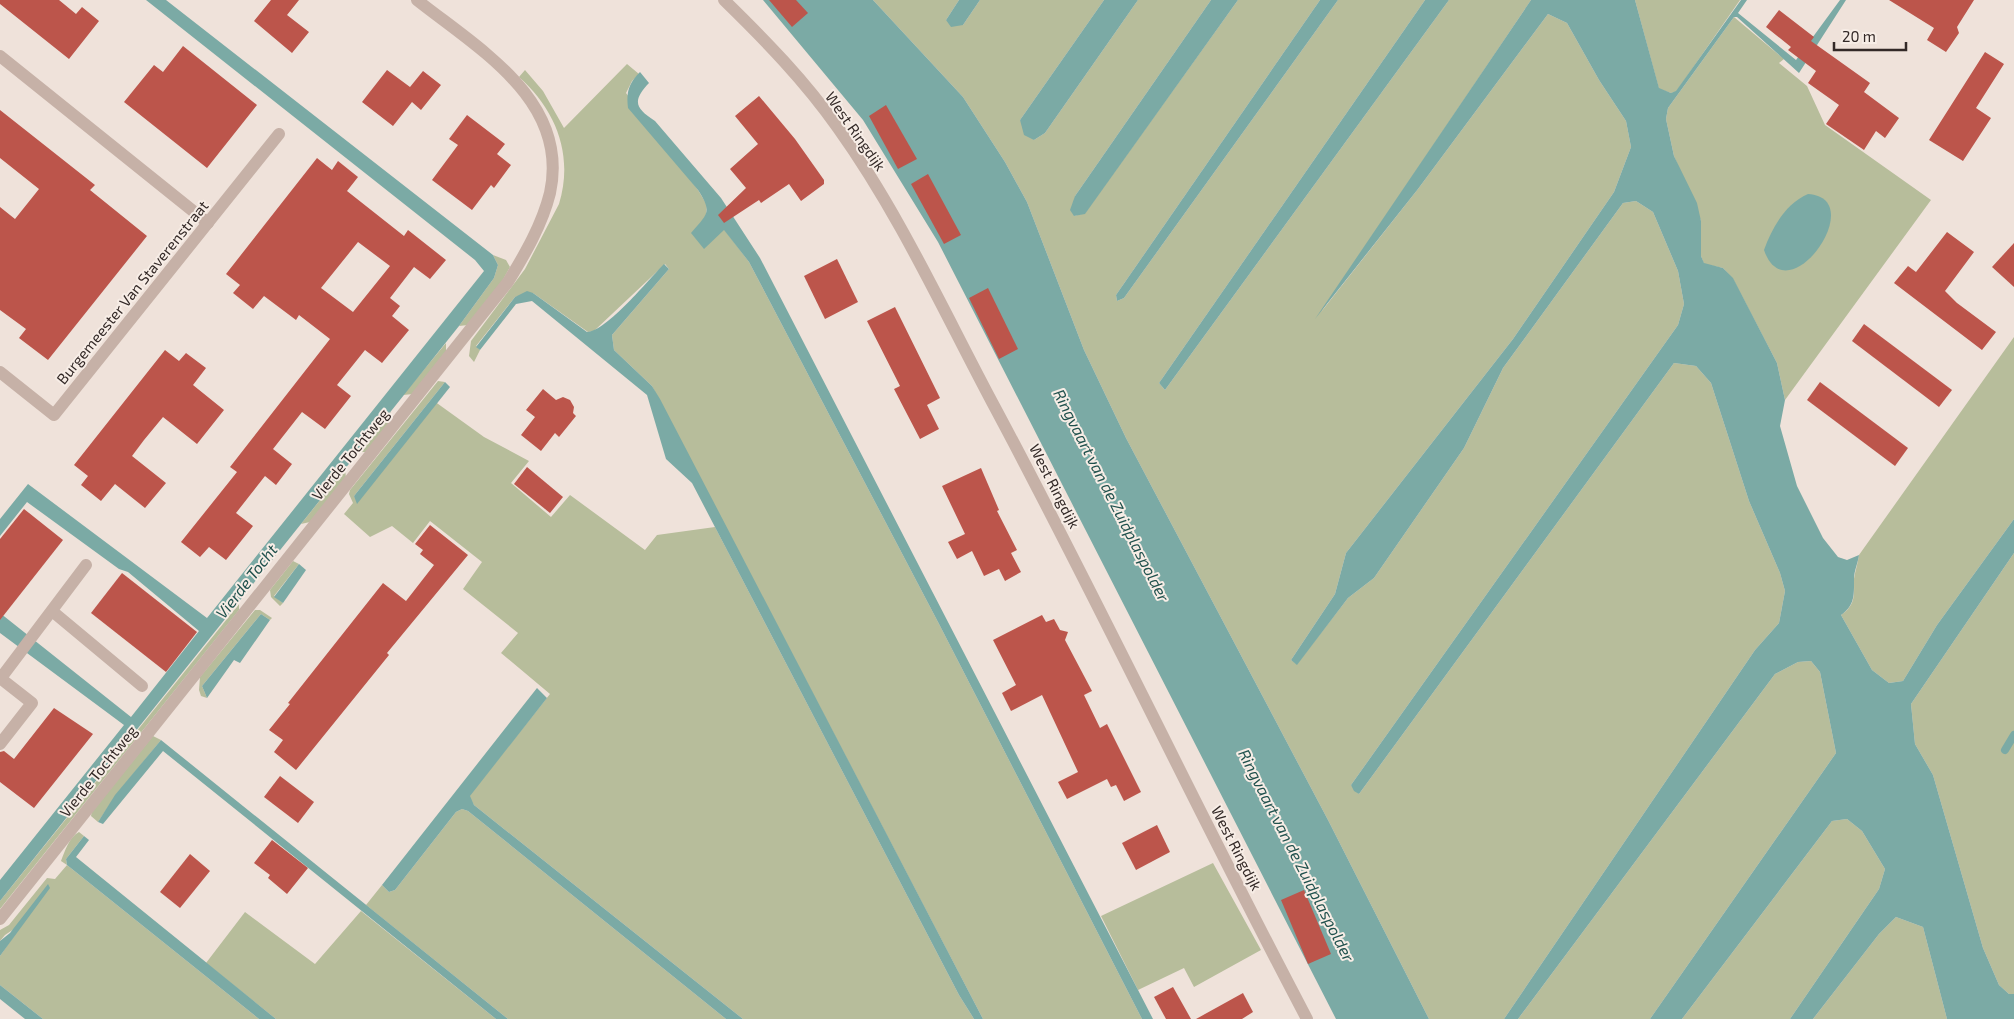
<svg xmlns="http://www.w3.org/2000/svg" width="2014" height="1019" font-family="'Exo 2',sans-serif">
<style>
.green{fill:#b7bd9b}
.water{fill:#7baaa5}
.lines{fill:none;stroke-linecap:round;stroke-linejoin:round}
.stream{stroke:#7baaa5;stroke-width:8}
.building{fill:#bc554b;fill-rule:evenodd}
.minor{stroke:#c6b1a7;stroke-width:12}
.labels{text-anchor:middle;dominant-baseline:central;stroke-width:4;stroke-linejoin:round;paint-order:stroke}
.street-label{font-size:15px;fill:#332927;stroke:#f7ede6}
.water-label{font-size:16px;font-style:italic;fill:#20514d;stroke:#f7ede6}
</style>
<rect width="100%" height="100%" fill="#efe2da"/>
<!-- green -->
<g class="green">
<polygon points="873,0 959,0 946,20 963,25 980,0 1104,0 1020,120 1034,140 1045,133 1138,0 1211,0 1075,196 1074,216 1085,213 1238,0 1320,0 1116,295 1117,301 1124,298 1338,0 1425,0 1159,383 1165,390 1449,0 1531,0 1321,312 1418,189 1548,14 1567,23 1599,80 1626,121 1631,147 1614,192 1513,339 1346,553 1335,594 1291,660 1297,664 1348,598 1374,578 1464,448 1503,368 1623,203 1636,201 1653,212 1678,271 1684,304 1678,325 1351,785 1359,794 1674,363 1696,366 1711,383 1749,501 1780,573 1785,591 1779,623 1755,650 1504,1019 1429,1019 1328,820 1126,438 1084,350 1027,202 1005,162 963,97"/>
<polygon points="1635,0 1740,0 1676,92 1671,93 1659,89"/>
<polygon points="1734,17 1784,59 1779,63 1807,86 1825,125 1931,200 1785,400 1777,363 1733,279 1723,268 1704,264 1701,256 1701,221 1674,156 1666,119 1668,108"/>
<path d="M627,64L639,74L632,81L626,93L698,190L707,205L706,215L724,229L749,262L938,622L1142,1019H983L652,386L614,350L612,335L669,269L665,264L594,331L588,332L533,293L515,297L476,346L480,350L474,362L469,356L471,341L525,269L559,204C574,155 556,110 519,77L525,70L543,91L564,128Z"/>
<polygon points="493,255 506,260 510,267 500,285 468,325 459,326 494,278 498,265"/>
<path d="M2014,337V519L1937,625L1903,681L1889,683L1872,670L1841,615C1856,605 1854,595 1854,579C1855,571 1858,563 1859,555Z"/>
<polygon points="446,343 446,353 413,394 403,395"/>
<polygon points="438,381 445,382 354,496 356,499 434,401 484,437 529,461 511,483 551,517 570,495 645,550 657,535 715,527 959,995 974,1019 743,1019 474,805 469,796 550,694 501,653 518,633 463,589 482,562 430,521 413,543 392,526 370,537 344,514 353,503 349,494 350,490"/>
<polygon points="390,411 392,419 366,452 357,452"/>
<polygon points="345,469 346,478 310,522 301,524"/>
<polygon points="2014,553 2014,994 2009,994 1999,985 1983,948 1933,775 1915,744 1911,704"/>
<polygon points="293,561 299,564 274,596 283,603 280,606 271,597 270,590"/>
<polygon points="239,604 239,610 0,909 0,901"/>
<polygon points="255,610 260,610 272,618 270,620 261,614 202,686 207,698 201,696 199,690 200,677"/>
<polygon points="1811,661 1820,672 1836,753 1650,1019 1518,1019 1775,674 1798,662"/>
<polygon points="153,736 161,740 116,795 98,822 91,816 92,811"/>
<polygon points="462,809 468,811 726,1019 508,1019 366,905 382,885 389,892 395,890 456,812"/>
<polygon points="1847,819 1862,831 1885,869 1879,889 1790,1019 1682,1019 1832,821"/>
<path d="M79,832L84,836L66,859L67,865L259,1019H43L0,985V956L23,923L5,935L0,941V930L9,925L47,878L55,879L67,865L61,861C65,851 69,837 79,832Z"/>
<polygon points="1213,863 1261,950 1194,987 1184,968 1138,990 1101,916"/>
<polygon points="361,911 496,1019 276,1019 206,963 245,912 315,964"/>
<polygon points="1896,917 1923,927 1947,1019 1813,1019 1879,934"/>
</g>
<!-- water -->
<g class="water">
<polygon points="146,0 166,0 493,255 498,265 494,278 459,326 0,901 0,880 124,725 0,633 0,613 131,717 199,631 128,572 119,569 27,502 0,536 0,519 28,484 207,618 484,271 475,260"/>
<polygon points="763,0 873,0 963,97 1005,162 1027,202 1084,350 1126,438 1328,820 1429,1019 1336,1019 938,242 863,120"/>
<polygon points="959,0 980,0 963,25 951,27 946,20"/>
<polygon points="1104,0 1138,0 1045,133 1034,140 1024,135 1020,120"/>
<polygon points="1211,0 1238,0 1085,214 1074,216 1070,210 1075,196"/>
<polygon points="1320,0 1338,0 1124,298 1117,301 1116,295"/>
<polygon points="1425,0 1449,0 1165,390 1159,383"/>
<path d="M1531,0H1635L1659,88L1671,93L1676,91L1741,0H1747L1738,13L1796,60L1840,0H1846L1799,73L1737,17H1734L1668,108L1666,119L1674,156L1697,203L1701,221V256L1704,263L1723,268L1733,278L1777,363L1785,400L1780,426L1797,486L1823,538L1838,557L1847,560L1859,555C1858,563 1854,571 1854,579C1854,595 1855,605 1841,615L1872,670L1889,683L1903,681L1937,625L2014,519V553L1911,704L1915,744L1933,775L1983,948L1999,985L2009,994H2014V1019H1947L1923,927L1896,917L1879,934L1813,1019H1790L1879,889L1885,869L1862,831L1847,819L1832,821L1682,1019H1650L1836,753L1820,672L1811,661L1798,662L1775,674L1518,1019H1504L1755,650L1779,623L1785,591L1780,573L1749,501L1711,383L1696,366L1674,363L1359,794L1354,791L1351,785L1678,325L1684,304L1678,271L1653,212L1636,201L1623,203L1503,368L1464,448L1374,578L1348,598L1297,665L1291,660L1335,594L1346,553L1513,339L1614,192L1631,147L1626,121L1599,80L1567,23L1548,14L1418,189L1315,319Z"/>
<path d="M640,72L649,83C632,101 635,108 655,121L721,198L760,258L1153,1019H1142L938,622L749,262L724,230L704,249L691,233C707,214 713,213 698,190L628,108C626,92 629,83 640,72Z"/>
<path d="M1808,194C1871,198 1787,317 1764,250C1772,228 1785,204 1808,194Z"/>
<path d="M664,264L669,269L612,335L614,350L652,386L660,399L983,1019H974L959,995L692,483L666,459L647,395L532,301L516,304L480,350L476,347L515,297L527,291L533,293L587,332C607,331 649,279 664,264Z"/>
<polygon points="445,382 450,387 357,504 354,496"/>
<polygon points="299,564 306,570 283,603 274,597"/>
<polygon points="261,614 270,620 240,663 234,660 207,698 202,686"/>
<polygon points="537,688 547,698 470,796 474,805 743,1019 726,1019 468,811 462,809 456,812 395,890 389,892 382,885"/>
<polygon points="161,740 508,1019 496,1019 163,751 103,824 98,822 115,795"/>
<polygon points="84,836 89,840 76,857 276,1019 259,1019 67,865 66,859"/>
<polygon points="48,884 50,888 0,956 0,941 10,933"/>
<polygon points="0,985 43,1019 25,1019 0,999"/>
</g>
<g class="lines">
<!-- stream -->
<polyline class="stream" points="2005,750 2014,735"/>
</g>
<!-- building -->
<g class="building">
<polygon points="0,0 59,0 76,14 82,7 99,21 69,59 0,4"/>
<polygon points="271,0 299,0 287,15 309,32 292,53 254,21"/>
<polygon points="769,0 796,0 808,13 792,27"/>
<polygon points="1889,0 1974,0 1957,27 1959,33 1946,52 1927,40 1934,28"/>
<polygon points="1779,10 1814,37 1811,41 1870,83 1864,92 1899,118 1885,138 1876,131 1864,150 1826,124 1839,105 1808,83 1816,71 1788,50 1791,47 1766,27"/>
<polygon points="183,46 257,105 207,168 124,102 154,65 163,72"/>
<polygon points="1985,52 2004,64 1976,108 1991,118 1963,161 1929,140"/>
<polygon points="387,70 410,87 423,71 441,85 421,110 412,102 393,126 362,102"/>
<polygon points="759,96 795,139 824,180 824,184 801,201 789,184 761,203 759,200 724,223 718,215 746,188 730,169 758,144 735,116"/>
<polygon points="886,105 917,159 898,169 869,116"/>
<polygon points="0,110 95,185 90,190 147,236 48,360 19,338 26,329 0,310 0,207 15,219 39,189 0,158"/>
<polygon points="467,115 505,144 497,154 511,165 494,188 491,185 472,210 432,180 458,145 449,139"/>
<path d="M317,158L332,170L338,161L358,177L347,191L404,236L408,230L446,260L430,279L414,267L390,298L400,306L392,316L409,330L382,363L365,350L337,385L351,396L325,429L302,412L273,449L292,464L276,485L265,476L236,513L253,526L226,560L209,547L200,557L181,542L237,472L230,467L330,339L299,315L296,320L264,296L253,309L233,293L240,285L226,274ZM358,242L390,266L353,312L321,288Z"/>
<polygon points="928,174 961,235 944,244 911,184"/>
<polygon points="1947,232 1974,252 1945,291 1957,303 1996,332 1982,350 1894,283 1908,266 1916,272"/>
<polygon points="2014,243 2014,287 1992,267"/>
<polygon points="837,259 858,302 825,319 804,276"/>
<polygon points="988,288 1018,349 999,359 969,298"/>
<polygon points="895,307 940,398 927,405 939,429 920,439 894,389 900,386 867,321"/>
<polygon points="1864,324 1952,390 1939,407 1852,341"/>
<polygon points="165,350 179,361 186,353 206,368 193,385 224,410 197,444 163,417 144,440 132,456 166,483 145,508 115,484 101,501 81,485 88,476 74,465"/>
<polygon points="1820,382 1908,448 1895,466 1807,400"/>
<polygon points="543,389 556,400 563,397 570,400 574,407 573,413 576,416 559,437 555,433 541,451 521,435 535,417 526,410"/>
<polygon points="527,467 563,497 550,513 514,484"/>
<polygon points="981,468 999,510 997,511 1017,550 1011,553 1021,572 1005,581 999,569 984,576 972,551 957,559 948,542 965,534 942,486"/>
<polygon points="24,509 63,540 0,620 0,539"/>
<polygon points="430,525 468,555 387,653 389,655 296,770 274,752 283,740 269,730 290,704 288,703 383,583 406,601 434,565 420,554 423,550 415,544"/>
<polygon points="122,573 197,632 166,672 91,613"/>
<polygon points="1042,615 1046,622 1054,619 1060,630 1068,632 1065,640 1092,691 1084,695 1100,728 1107,724 1141,792 1124,801 1116,785 1111,787 1107,779 1067,799 1058,782 1078,772 1042,695 1011,711 1002,693 1016,685 993,640"/>
<polygon points="54,708 93,734 34,808 0,782 0,752 4,751 14,759"/>
<polygon points="280,776 314,802 298,823 264,797"/>
<polygon points="1157,825 1170,852 1136,870 1122,843"/>
<polygon points="272,840 308,868 287,894 268,878 270,875 254,863"/>
<polygon points="190,854 210,871 180,908 160,892"/>
<polygon points="1304,890 1331,954 1308,964 1281,900"/>
<polygon points="1173,987 1191,1019 1166,1019 1154,997"/>
<polygon points="1243,993 1253,1012 1242,1019 1196,1019"/>
</g>
<g class="lines">
<!-- minor -->
<g class="minor">
<path d="M724,0C765,40 805,81 838,128C899,213 943,310 992,402C1101,605 1199,815 1307,1019"/>
<polyline points="0,56 208,223"/>
<polyline points="0,372 54,415 279,134"/>
<polyline points="52,611 142,686"/>
<polyline points="0,678 32,703 0,744"/>
<polyline points="1,678 86,565"/>
<path d="M0,919L508,282C525,254 542,225 550,193C570,101 479,49 417,0"/>
</g>
</g>
<g class="labels">
<!-- street labels -->
<g class="street-label">
<text transform="translate(856 131) rotate(55)">West Ringdijk</text>
<text transform="translate(132 292) rotate(-51)">Burgemeester Van Staverenstraat</text>
<text transform="translate(350 454) rotate(-51)">Vierde Tochtweg</text>
<text transform="translate(1055 486) rotate(63)">West Ringdijk</text>
<text transform="translate(98 771) rotate(-51)">Vierde Tochtweg</text>
<text transform="translate(1237 848) rotate(63)">West Ringdijk</text>
</g>
<!-- water labels -->
<g class="water-label">
<text transform="translate(1112 495) rotate(63)">Ringvaart van de Zuidplaspolder</text>
<text transform="translate(246 581) rotate(-52)">Vierde Tocht</text>
<text transform="translate(1297 855) rotate(63)">Ringvaart van de Zuidplaspolder</text>
</g>
</g>
<!-- scale -->
<path d="M1834 42v8h72v-8" fill="none" stroke="#332927" stroke-width="2.5"/>
<text x="1842" y="42" font-size="15" fill="#332927" stroke="#f7ede6" stroke-width="4" paint-order="stroke">20 m</text>
</svg>
